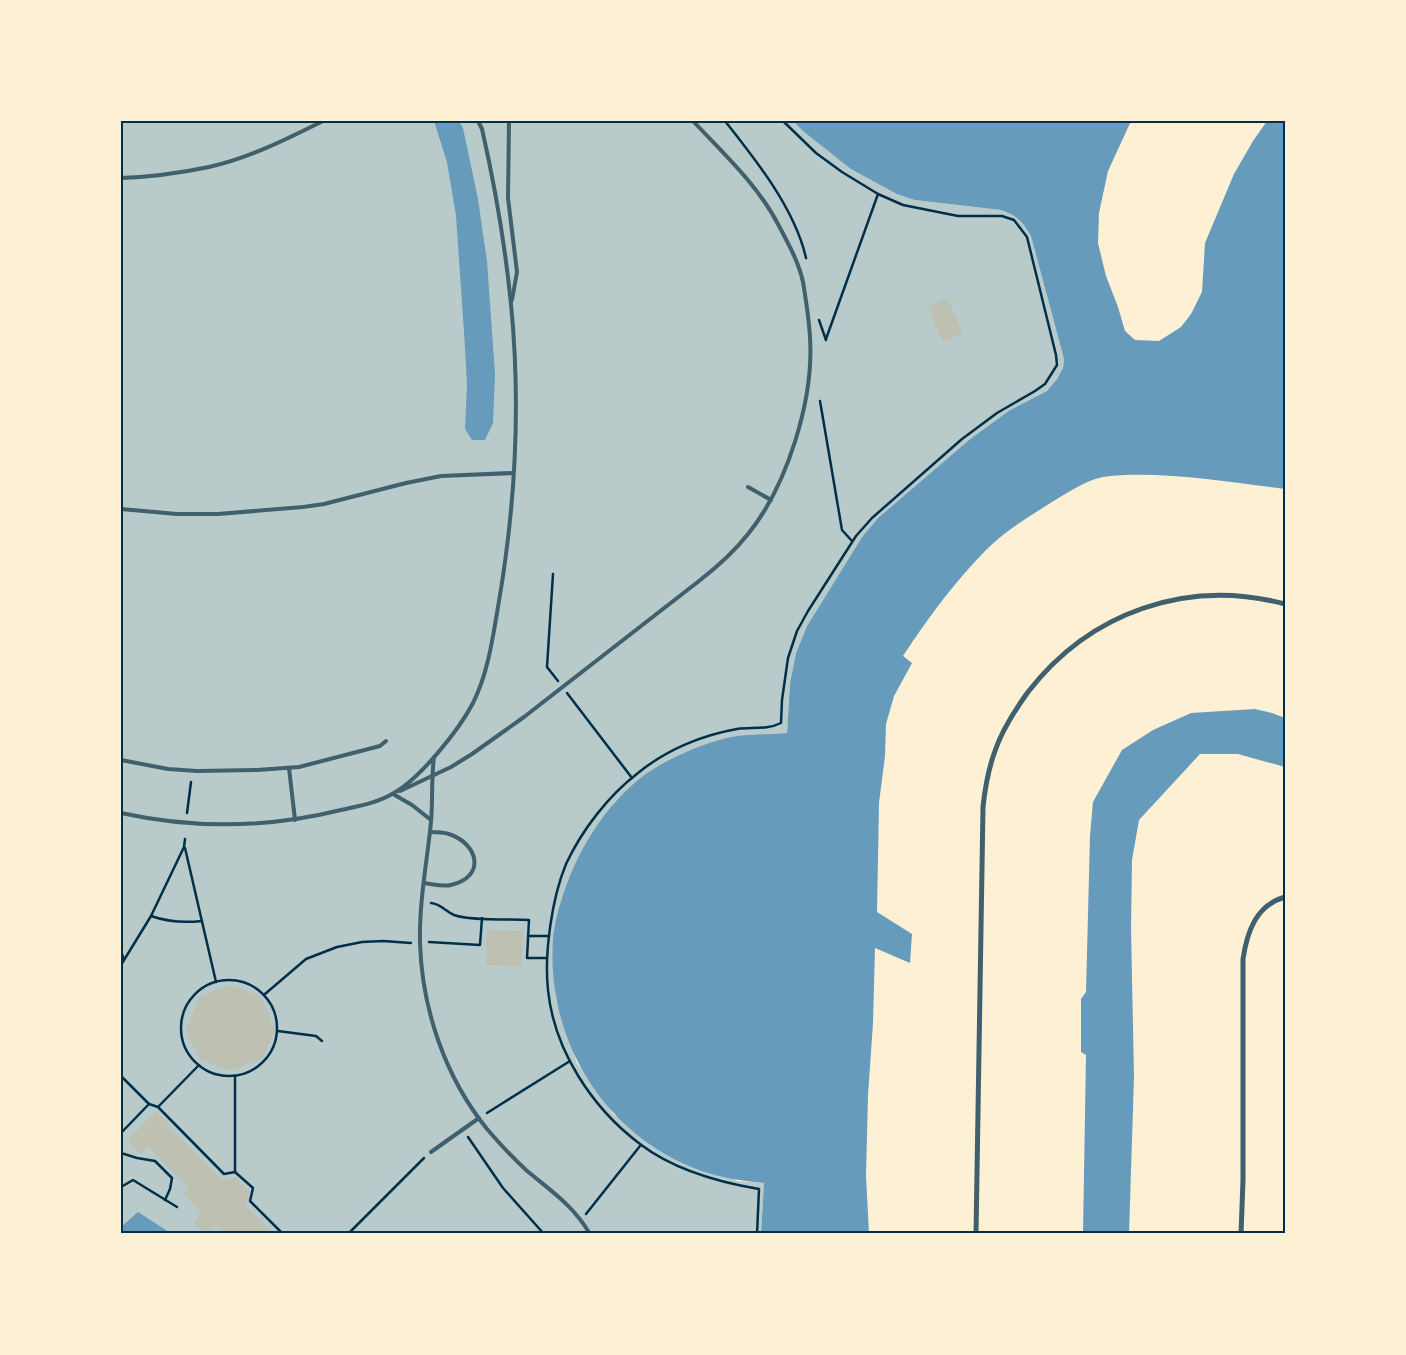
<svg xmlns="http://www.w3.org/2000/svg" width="1406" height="1355" font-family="'Roboto Serif',serif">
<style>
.green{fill:#b9caca}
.water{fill:#669bbc}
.building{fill:#bec0b2}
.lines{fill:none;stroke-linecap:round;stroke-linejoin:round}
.path{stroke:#003049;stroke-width:2.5}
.service{stroke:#3f606c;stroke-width:4}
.minor{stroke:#3f606c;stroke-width:5}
.neatline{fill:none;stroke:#003049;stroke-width:2}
</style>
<rect width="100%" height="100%" fill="#fdf0d5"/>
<!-- green -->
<path class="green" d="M121,121H793L803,131L915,200L1001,210C1016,215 1023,222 1031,235L1064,359L1063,368L1057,379L1047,391L1010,410L969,440L878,518L862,537L807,626L796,653L790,683L787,733L744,735L716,742L659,766L633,785L613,804L553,938V968L556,999L577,1063L614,1115L737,1181L764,1183L761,1234H121Z"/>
<!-- water -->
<g class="water">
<polygon points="434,121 459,121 463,128 478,199 487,261 495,374 493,423 485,440 472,440 465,429 467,384 464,332 456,216 447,162"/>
<path d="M793,121H1131L1108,171L1099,213L1098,243L1106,276L1118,307L1125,331L1135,340L1159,341L1181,327L1191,314L1202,292L1205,243L1234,174L1253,141L1267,121H1285V489C1230,482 1165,471 1110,476C1088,478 1071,491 1052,502C1030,516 1006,530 987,549C955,581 928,618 903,656L912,663L894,696L886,724L885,756L879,803L877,912L912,934L910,963L875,948L873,1023L868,1095L866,1176L869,1234H761L764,1183C745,1181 727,1179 708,1173C608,1141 546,1043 553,940C555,914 568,877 580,854C599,818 625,785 660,765C685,751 717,738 745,735C759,734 773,734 787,733L790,683L796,653L807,626L862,537L878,518L969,440L1010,410L1047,391L1057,379L1063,368L1064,359L1031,236C1023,222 1016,215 1001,210L915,200L897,194L851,169L803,131Z"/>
<polygon points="1255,709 1272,713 1285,718 1285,767 1238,754 1200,754 1139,820 1132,860 1131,928 1134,1077 1129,1234 1083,1234 1086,1055 1081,1052 1081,999 1086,992 1090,836 1093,802 1122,750 1153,730 1191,713"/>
<polygon points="138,1212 172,1234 121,1234 121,1227"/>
</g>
<!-- building -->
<g class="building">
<polygon points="947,298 963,333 943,342 928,307"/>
<polygon points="487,930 523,931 521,966 486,965"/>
<polygon points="231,985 260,996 275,1028 264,1057 231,1071 199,1059 186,1030 200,996"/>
<polygon points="156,1111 169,1124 167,1126 223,1181 236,1177 250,1192 245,1205 274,1234 223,1234 215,1226 205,1234 194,1223 201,1212 183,1194 189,1188 147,1146 140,1154 127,1141"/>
</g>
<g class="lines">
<!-- path -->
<g class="path">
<path d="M725,121C756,160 795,209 806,258"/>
<polyline points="819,320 826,340"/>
<polyline points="826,339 878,194"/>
<polyline points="820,401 842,530 852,541"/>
<polyline points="553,574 547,667 558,681"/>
<polyline points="567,693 632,778"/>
<polyline points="187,813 191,782"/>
<polyline points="185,848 216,982"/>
<path d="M431,903C441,904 445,911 454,915C469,921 511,919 529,920L527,958H546"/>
<path d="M151,916C168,922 184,923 202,921"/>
<polyline points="528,936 549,936"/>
<polyline points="429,942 480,945 482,918"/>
<polyline points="121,952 124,959"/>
<polyline points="121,965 151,916 184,847 185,839"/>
<circle cx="229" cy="1028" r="48"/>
<polyline points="265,994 306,959 337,947 362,942 383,941 411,943"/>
<polyline points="278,1031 316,1036 322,1041"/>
<polyline points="121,1076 149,1104 158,1107 224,1174 235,1172 253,1188 250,1201 283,1234"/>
<polyline points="235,1076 235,1172"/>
<polyline points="158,1107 199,1065"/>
<polyline points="487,1113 570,1061"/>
<polyline points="121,1133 149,1104"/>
<polyline points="468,1137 503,1188 544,1234"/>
<polyline points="121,1153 137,1158 155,1161 172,1178 170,1189 165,1200"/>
<polyline points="121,1187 133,1180 177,1207"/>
<polyline points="586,1214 640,1146"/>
<polyline points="348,1234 424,1158"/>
<path d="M757,1234L759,1189C717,1182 674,1170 640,1144C592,1108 554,1050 548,990C544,953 552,898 566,864C582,830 608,796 638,773C666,750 702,735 737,729C752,727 767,730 781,723L782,700L788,658L797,631L808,611L856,536L872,518L962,439L997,413L1035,391L1045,384L1057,365L1056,355L1027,237L1014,220L1002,216H958L903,205L878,194L842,172L816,153L783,121"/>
</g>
<!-- service -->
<g class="service">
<polyline points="509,121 508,198 517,272 512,300"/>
<path d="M121,178C150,177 180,173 209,167C249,158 287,139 323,121"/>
<polyline points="748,487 771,500"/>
<polyline points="121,509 177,514 218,514 303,507 324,504 406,483 441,476 513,473"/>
<path d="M434,757C431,779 433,800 431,822C427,862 419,902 420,943C422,1009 445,1077 487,1129C499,1143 512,1157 526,1170C551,1191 573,1205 590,1234"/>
<polyline points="121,760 168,769 197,771 257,770 299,767 380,746 386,741"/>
<polyline points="289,768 295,820"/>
<path d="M400,791L451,767L472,754L524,717L699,581C717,567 734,552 748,534C787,486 814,400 810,338C809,320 806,300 803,282C799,263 788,243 779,226C758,185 724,154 693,121"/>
<polyline points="393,794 412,805 431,820"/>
<path d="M121,813C194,829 268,828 341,810C358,806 377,803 392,794C419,780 459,730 473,703C487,675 492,643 497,613C515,512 521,406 511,304C505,245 495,186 482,129L478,121"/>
<path d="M424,883C433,884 442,887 451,885C486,877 479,844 449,834C443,832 436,832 430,832"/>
<polyline points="431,1152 479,1118"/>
</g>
<!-- minor -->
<g class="minor">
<path d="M976,1234L983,807C985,788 988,770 995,751C1002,730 1015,710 1028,692C1090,612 1187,578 1285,604"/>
<path d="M1241,1234L1243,1180V959C1247,932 1256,905 1285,897"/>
</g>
</g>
<!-- border -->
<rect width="1406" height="1355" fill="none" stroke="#fdf0d5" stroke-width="245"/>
<rect x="122" y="122" width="1162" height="1110" class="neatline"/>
</svg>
